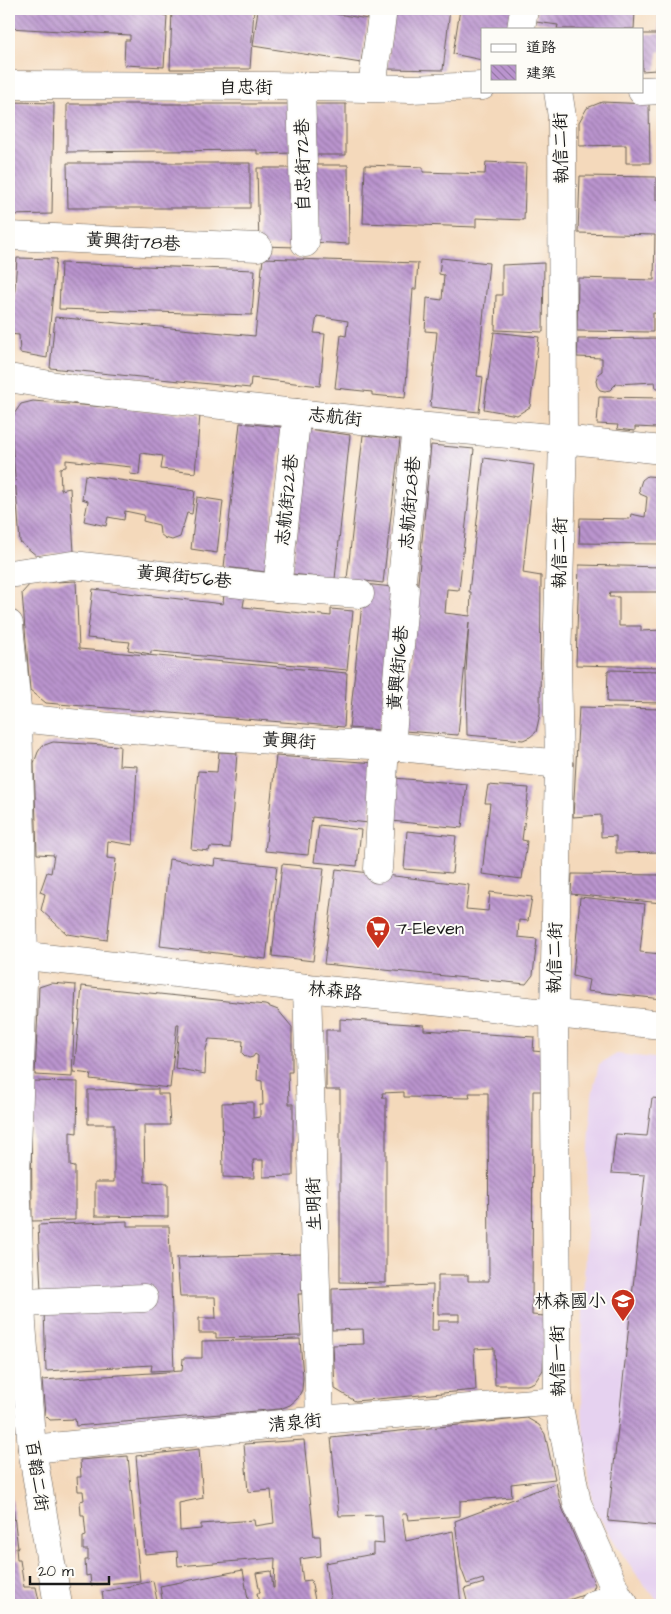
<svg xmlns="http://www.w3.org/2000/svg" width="671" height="1614" font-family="'Architects Daughter','LXGW WenKai TC',sans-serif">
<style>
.built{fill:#e6d2f0}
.building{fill:url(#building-back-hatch)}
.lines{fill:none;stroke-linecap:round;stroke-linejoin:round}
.minor-casing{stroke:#685e54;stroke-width:29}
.minor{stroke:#fff;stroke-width:28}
.labels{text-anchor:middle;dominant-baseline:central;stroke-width:4;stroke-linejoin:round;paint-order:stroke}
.street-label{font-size:18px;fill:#1c1c1c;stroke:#fdfcf7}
.poi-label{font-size:18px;fill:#1c1c1c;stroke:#fdfcf7;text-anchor:start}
</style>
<defs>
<pattern id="building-back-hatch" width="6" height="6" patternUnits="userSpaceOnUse" patternTransform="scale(1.25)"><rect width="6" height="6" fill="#ba94ce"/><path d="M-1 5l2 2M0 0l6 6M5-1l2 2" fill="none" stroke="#9678a6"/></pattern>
</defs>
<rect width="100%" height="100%" fill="#fdfcf7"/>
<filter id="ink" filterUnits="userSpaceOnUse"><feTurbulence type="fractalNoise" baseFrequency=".02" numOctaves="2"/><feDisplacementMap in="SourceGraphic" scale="10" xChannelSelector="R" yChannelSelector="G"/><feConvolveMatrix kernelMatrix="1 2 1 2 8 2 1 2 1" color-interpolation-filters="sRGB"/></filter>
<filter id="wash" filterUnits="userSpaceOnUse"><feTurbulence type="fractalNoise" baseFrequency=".0096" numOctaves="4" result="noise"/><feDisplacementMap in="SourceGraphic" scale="20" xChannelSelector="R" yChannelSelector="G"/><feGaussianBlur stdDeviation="1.12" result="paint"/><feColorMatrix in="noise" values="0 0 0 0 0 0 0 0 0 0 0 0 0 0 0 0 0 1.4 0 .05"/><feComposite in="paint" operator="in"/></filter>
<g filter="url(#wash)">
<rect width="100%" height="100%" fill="#f4d9bb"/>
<!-- built -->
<polygon class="built" points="617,1054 662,1059 662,1604 645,1587 619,1549 593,1507 583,1428 581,1369 588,1166 592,1095 599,1064"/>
<g id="blocks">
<!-- building -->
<g class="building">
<polygon points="9,9 163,9 163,15 167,16 164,67 124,65 125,40 130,40 130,35 9,28"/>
<polygon points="172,9 254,9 250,69 170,69"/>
<polygon points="258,9 306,9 368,19 361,63 253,46"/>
<polygon points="343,9 371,9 371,14 343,10"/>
<polygon points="394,9 450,9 443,70 387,69"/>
<polygon points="460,9 515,9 512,29 482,29 482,60 453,54"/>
<polygon points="537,9 612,9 612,12 635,12 634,29 557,29 558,25 536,22"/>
<polygon points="658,9 662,9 662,52 658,51 656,70 642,71 642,34 659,34"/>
<polygon points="13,102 54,103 52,214 9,215 9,104"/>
<polygon points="602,102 649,104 650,163 626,163 626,145 579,146 579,122 587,108"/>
<polygon points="67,104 294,104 293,153 257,154 257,150 67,152"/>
<polygon points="310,104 346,104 346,155 311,155"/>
<polygon points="486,162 526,164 524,220 476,218 476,227 363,223 365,165 423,167 423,172 485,174"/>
<polygon points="67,163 250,163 250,208 68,208"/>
<polygon points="308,165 348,165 349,244 310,242"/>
<polygon points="257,168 296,168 298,247 259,246"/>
<polygon points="580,176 656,177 656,200 662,200 662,314 653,313 653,332 577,331 578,278 654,280 655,235 578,233"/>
<polygon points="17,258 56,259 47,358 20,353 19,335 9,334 9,300 14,300"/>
<polygon points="263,258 418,263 416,289 413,289 405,398 372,395 372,392 335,388 341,335 346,336 348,321 317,316 314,333 325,334 320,386 251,378 250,388 50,368 55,317 255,336"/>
<polygon points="441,258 489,263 477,376 483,377 479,412 430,407 437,332 425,331 427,298 442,300 444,275 439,274"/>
<polygon points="61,263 255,270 252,315 59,309"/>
<polygon points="544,263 543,332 495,330 496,295 502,295 502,265"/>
<polygon points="494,332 539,337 530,407 517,415 484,409"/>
<polygon points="662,338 662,388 656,388 655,382 616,384 610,390 605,391 600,390 597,386 596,380 598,374 602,371 602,358 577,357 578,339"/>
<polygon points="599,397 662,398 662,431 657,431 657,428 635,427 635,431 617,429 618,425 597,424"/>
<polygon points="33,401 200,415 195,473 161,469 163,456 141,453 139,475 130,474 131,467 66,460 66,467 60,468 61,490 70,488 74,552 37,556 20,542 12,439 12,422 14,414 21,404"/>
<polygon points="240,423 282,427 266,572 224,567"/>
<polygon points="308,429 350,435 335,579 292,574"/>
<polygon points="363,435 400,439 383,583 347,579"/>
<polygon points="431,445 474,449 459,590 447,589 445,613 470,616 471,592 469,592 484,458 534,465 523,573 541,576 540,714 536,732 530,737 523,740 467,735 466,672 469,622 458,735 404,731"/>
<polygon points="85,475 195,491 192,514 187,513 180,537 172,540 165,538 160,534 159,525 143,521 144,515 125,511 124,520 108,517 106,526 84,521 88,501 82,499"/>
<polygon points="647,476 662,477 662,544 579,543 580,518 630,519 631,514 645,517 647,497 640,494 639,489 642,480"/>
<polygon points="197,497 223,501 217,553 191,549"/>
<polygon points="579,565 662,567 662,592 610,592 609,597 619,597 619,626 641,626 641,631 662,630 662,667 576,665"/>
<polygon points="76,581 79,649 347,673 344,727 46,703 30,690 22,593 31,583"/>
<polygon points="364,584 393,587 381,730 349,728"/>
<polygon points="93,589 223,604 224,593 245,595 243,607 331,616 331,609 353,611 347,670 151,651 151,654 128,650 130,642 87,638"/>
<polygon points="608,670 662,671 662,703 607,702"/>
<polygon points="579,707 662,709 662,852 616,853 616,836 601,837 601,815 573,817"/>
<polygon points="53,742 120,746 119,765 137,766 133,845 108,841 107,858 116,859 107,940 67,934 41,910 45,894 40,892 47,872 51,873 54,855 37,854 34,763 38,752 42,746"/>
<polygon points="219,752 237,753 230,848 210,847 209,851 191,849 198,771 217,772"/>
<polygon points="276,756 377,763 369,823 312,817 308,855 265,851"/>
<polygon points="394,778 467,784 462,828 391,821"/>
<polygon points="488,785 529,788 522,840 527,841 522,879 482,874 490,803 485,803"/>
<polygon points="319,825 361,830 357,866 314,862"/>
<polygon points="407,831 456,836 452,873 404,869"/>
<polygon points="169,859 214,866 215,859 277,866 266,959 160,946"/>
<polygon points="282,864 324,868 313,961 272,956"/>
<polygon points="336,869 469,885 466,909 488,911 490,892 532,897 528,921 519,920 518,937 537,939 533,975 526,984 324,964"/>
<polygon points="572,874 662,875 662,903 571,894"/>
<polygon points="580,897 645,904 640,952 662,954 662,999 587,991 589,980 573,976"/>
<polygon points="51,983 76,985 72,1077 35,1075 39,987"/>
<polygon points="82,986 265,1005 278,1010 292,1027 292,1072 288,1072 289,1104 293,1104 293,1176 263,1177 263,1160 253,1160 254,1178 223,1177 222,1103 253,1102 253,1118 260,1117 260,1105 263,1105 262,1081 257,1080 258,1056 255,1054 253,1057 249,1058 245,1056 242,1053 243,1041 209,1039 206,1049 205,1074 175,1068 179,1024 177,1024 170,1088 90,1079 91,1074 74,1072"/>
<polygon points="340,1019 424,1025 424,1030 534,1037 533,1051 544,1052 544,1091 533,1091 532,1315 545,1316 543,1370 535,1382 527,1385 495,1385 494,1348 474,1349 476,1390 355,1401 335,1389 333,1345 364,1344 363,1329 332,1330 332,1289 433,1285 432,1330 438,1330 438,1321 459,1321 459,1314 438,1314 438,1275 468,1275 468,1281 489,1281 488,1093 469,1093 470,1098 404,1097 404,1092 382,1093 383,1098 386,1098 386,1283 340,1282 340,1090 326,1090 326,1030 340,1030"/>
<polygon points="31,1081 78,1082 77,1133 70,1132 70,1166 75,1167 75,1220 32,1221"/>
<polygon points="158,1089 158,1094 168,1094 170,1125 144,1125 145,1182 168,1183 168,1217 95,1216 95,1182 114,1182 114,1124 88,1124 88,1090"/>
<polygon points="652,1098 662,1099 662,1511 660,1526 608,1521 645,1175 611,1173 616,1134 647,1136"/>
<polygon points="127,1221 127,1226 169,1226 174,1370 151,1371 152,1365 46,1371 44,1310 41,1291 38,1225"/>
<polygon points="303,1254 302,1294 298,1294 301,1336 216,1338 216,1333 199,1333 199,1318 216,1318 215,1297 180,1297 177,1257"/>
<polygon points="300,1339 303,1377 302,1390 297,1399 290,1405 280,1409 76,1426 75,1419 50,1420 45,1415 42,1380 182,1371 183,1358 202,1358 202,1341"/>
<polygon points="527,1418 539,1425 545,1434 555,1479 511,1484 512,1497 460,1501 460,1516 408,1520 407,1514 402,1514 406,1541 453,1531 461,1605 331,1605 325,1563 373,1554 373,1543 384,1544 382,1515 339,1516 331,1438"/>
<polygon points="304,1440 314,1536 320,1536 321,1556 300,1559 303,1581 311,1580 316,1605 259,1605 257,1593 260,1593 256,1573 271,1571 273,1588 274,1588 275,1558 178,1566 177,1551 145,1554 136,1456 199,1449 203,1498 179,1503 180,1531 201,1529 201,1524 254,1520 255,1526 274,1523 271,1490 248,1492 244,1444"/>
<polygon points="128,1456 140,1581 91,1585 90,1575 86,1576 85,1560 88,1560 88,1550 83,1550 83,1537 86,1536 84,1515 81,1515 80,1501 84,1500 83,1491 78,1491 77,1477 81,1477 80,1460"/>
<polygon points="9,1483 10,1483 18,1548 16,1547 17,1560 20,1560 24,1587 36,1587 40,1605 9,1605"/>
<polygon points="556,1483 561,1505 595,1585 592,1592 557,1604 555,1601 543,1605 468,1605 464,1589 484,1583 483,1579 467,1584 461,1568 455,1521"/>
<polygon points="243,1570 249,1605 163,1605 160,1586"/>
<polygon points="153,1581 158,1605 104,1605 102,1592"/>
</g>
</g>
</g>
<g filter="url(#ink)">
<use href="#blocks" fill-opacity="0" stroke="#685e54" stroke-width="1"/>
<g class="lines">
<defs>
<g id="minor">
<polyline points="521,29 524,9"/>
<polyline points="9,85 272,86 411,89 482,86"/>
<polyline points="301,87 305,243"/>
<polyline points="372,87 383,9"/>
<polyline points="558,91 562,117 563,439 557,663 559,764 554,1015 558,1401 577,1503 618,1596 625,1605"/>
<polyline points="642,91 662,90"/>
<polyline points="9,236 258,247"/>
<polyline points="9,378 80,390 417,426 563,439 662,450"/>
<polyline points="9,574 73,565 277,588 360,594"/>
<polyline points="402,580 417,426"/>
<polyline points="277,588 297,413"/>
<polyline points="9,624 18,718 24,955 16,1178 22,1324 32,1449 58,1605"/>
<polyline points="18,718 214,737 391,746 559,764"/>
<polyline points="391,746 405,590"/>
<polyline points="378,869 385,745"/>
<polyline points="9,954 307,988 662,1025"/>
<polyline points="307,988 320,1420"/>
<polyline points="22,1303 144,1298"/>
<polyline points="32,1449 320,1420 558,1401"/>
<polyline points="593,1605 618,1596"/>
</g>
</defs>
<!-- minor casing -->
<use href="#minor" class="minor-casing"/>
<!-- minor -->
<use href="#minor" class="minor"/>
</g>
</g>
<!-- icons -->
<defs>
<symbol id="supermarket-pin" viewBox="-11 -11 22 30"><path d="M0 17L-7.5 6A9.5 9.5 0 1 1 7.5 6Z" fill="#c8321e" stroke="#fdfcf7"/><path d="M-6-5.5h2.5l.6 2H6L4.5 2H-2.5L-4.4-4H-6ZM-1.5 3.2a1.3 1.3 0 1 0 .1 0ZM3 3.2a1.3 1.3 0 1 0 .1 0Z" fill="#fff"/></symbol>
<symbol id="school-pin" viewBox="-11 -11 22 30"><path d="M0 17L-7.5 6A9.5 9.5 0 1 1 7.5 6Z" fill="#c8321e" stroke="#fdfcf7"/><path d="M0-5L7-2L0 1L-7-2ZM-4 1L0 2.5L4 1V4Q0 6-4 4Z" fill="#fff"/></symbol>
</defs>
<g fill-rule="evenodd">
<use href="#supermarket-pin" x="364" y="914" width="28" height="38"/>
<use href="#school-pin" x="609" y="1287" width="28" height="38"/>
</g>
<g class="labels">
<!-- street labels -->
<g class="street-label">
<text x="246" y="87">自忠街</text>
<text transform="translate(561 148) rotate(-91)">執信二街</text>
<text transform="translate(303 165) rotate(-91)">自忠街72巷</text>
<text transform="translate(133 242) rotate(3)">黃興街78巷</text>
<text transform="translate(335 417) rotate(6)">志航街</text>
<text transform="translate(287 500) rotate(-84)">志航街22巷</text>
<text transform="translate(410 503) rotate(-85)">志航街28巷</text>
<text transform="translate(560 553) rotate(-89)">執信二街</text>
<text transform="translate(184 577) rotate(6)">黃興街56巷</text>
<text transform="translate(398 668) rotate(-85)">黃興街16巷</text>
<text transform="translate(289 741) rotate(3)">黃興街</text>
<text transform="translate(555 958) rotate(-89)">執信二街</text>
<text transform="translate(335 991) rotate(6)">林森路</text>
<text transform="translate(314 1204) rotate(-92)">生明街</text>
<text transform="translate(558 1361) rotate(-91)">執信一街</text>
<text transform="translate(295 1423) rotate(-6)">清泉街</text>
<text transform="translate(37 1476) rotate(82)">百韜二街</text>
</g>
<!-- poi labels -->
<g class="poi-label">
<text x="396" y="928">7-Eleven</text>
<text x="606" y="1301" text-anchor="end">林森國小</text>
</g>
</g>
<!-- margin -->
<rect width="671" height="1614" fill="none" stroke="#fdfcf7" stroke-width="30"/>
<!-- legend -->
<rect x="481" y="28" width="162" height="65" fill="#fdfcf7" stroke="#a3a29f"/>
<rect x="491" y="44" width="25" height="8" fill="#ffffff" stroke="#a3a29f"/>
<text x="526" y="52" font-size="15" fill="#1c1c1c">道路</text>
<rect x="491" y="65" width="25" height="15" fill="url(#building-back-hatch)" stroke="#a3a29f"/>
<text x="526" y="78" font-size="15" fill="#1c1c1c">建築</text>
<!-- scale -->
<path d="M30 1576v8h79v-8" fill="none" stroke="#1c1c1c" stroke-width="2.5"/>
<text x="38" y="1576" font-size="15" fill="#1c1c1c" stroke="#fdfcf7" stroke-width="4" paint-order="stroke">20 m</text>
</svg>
